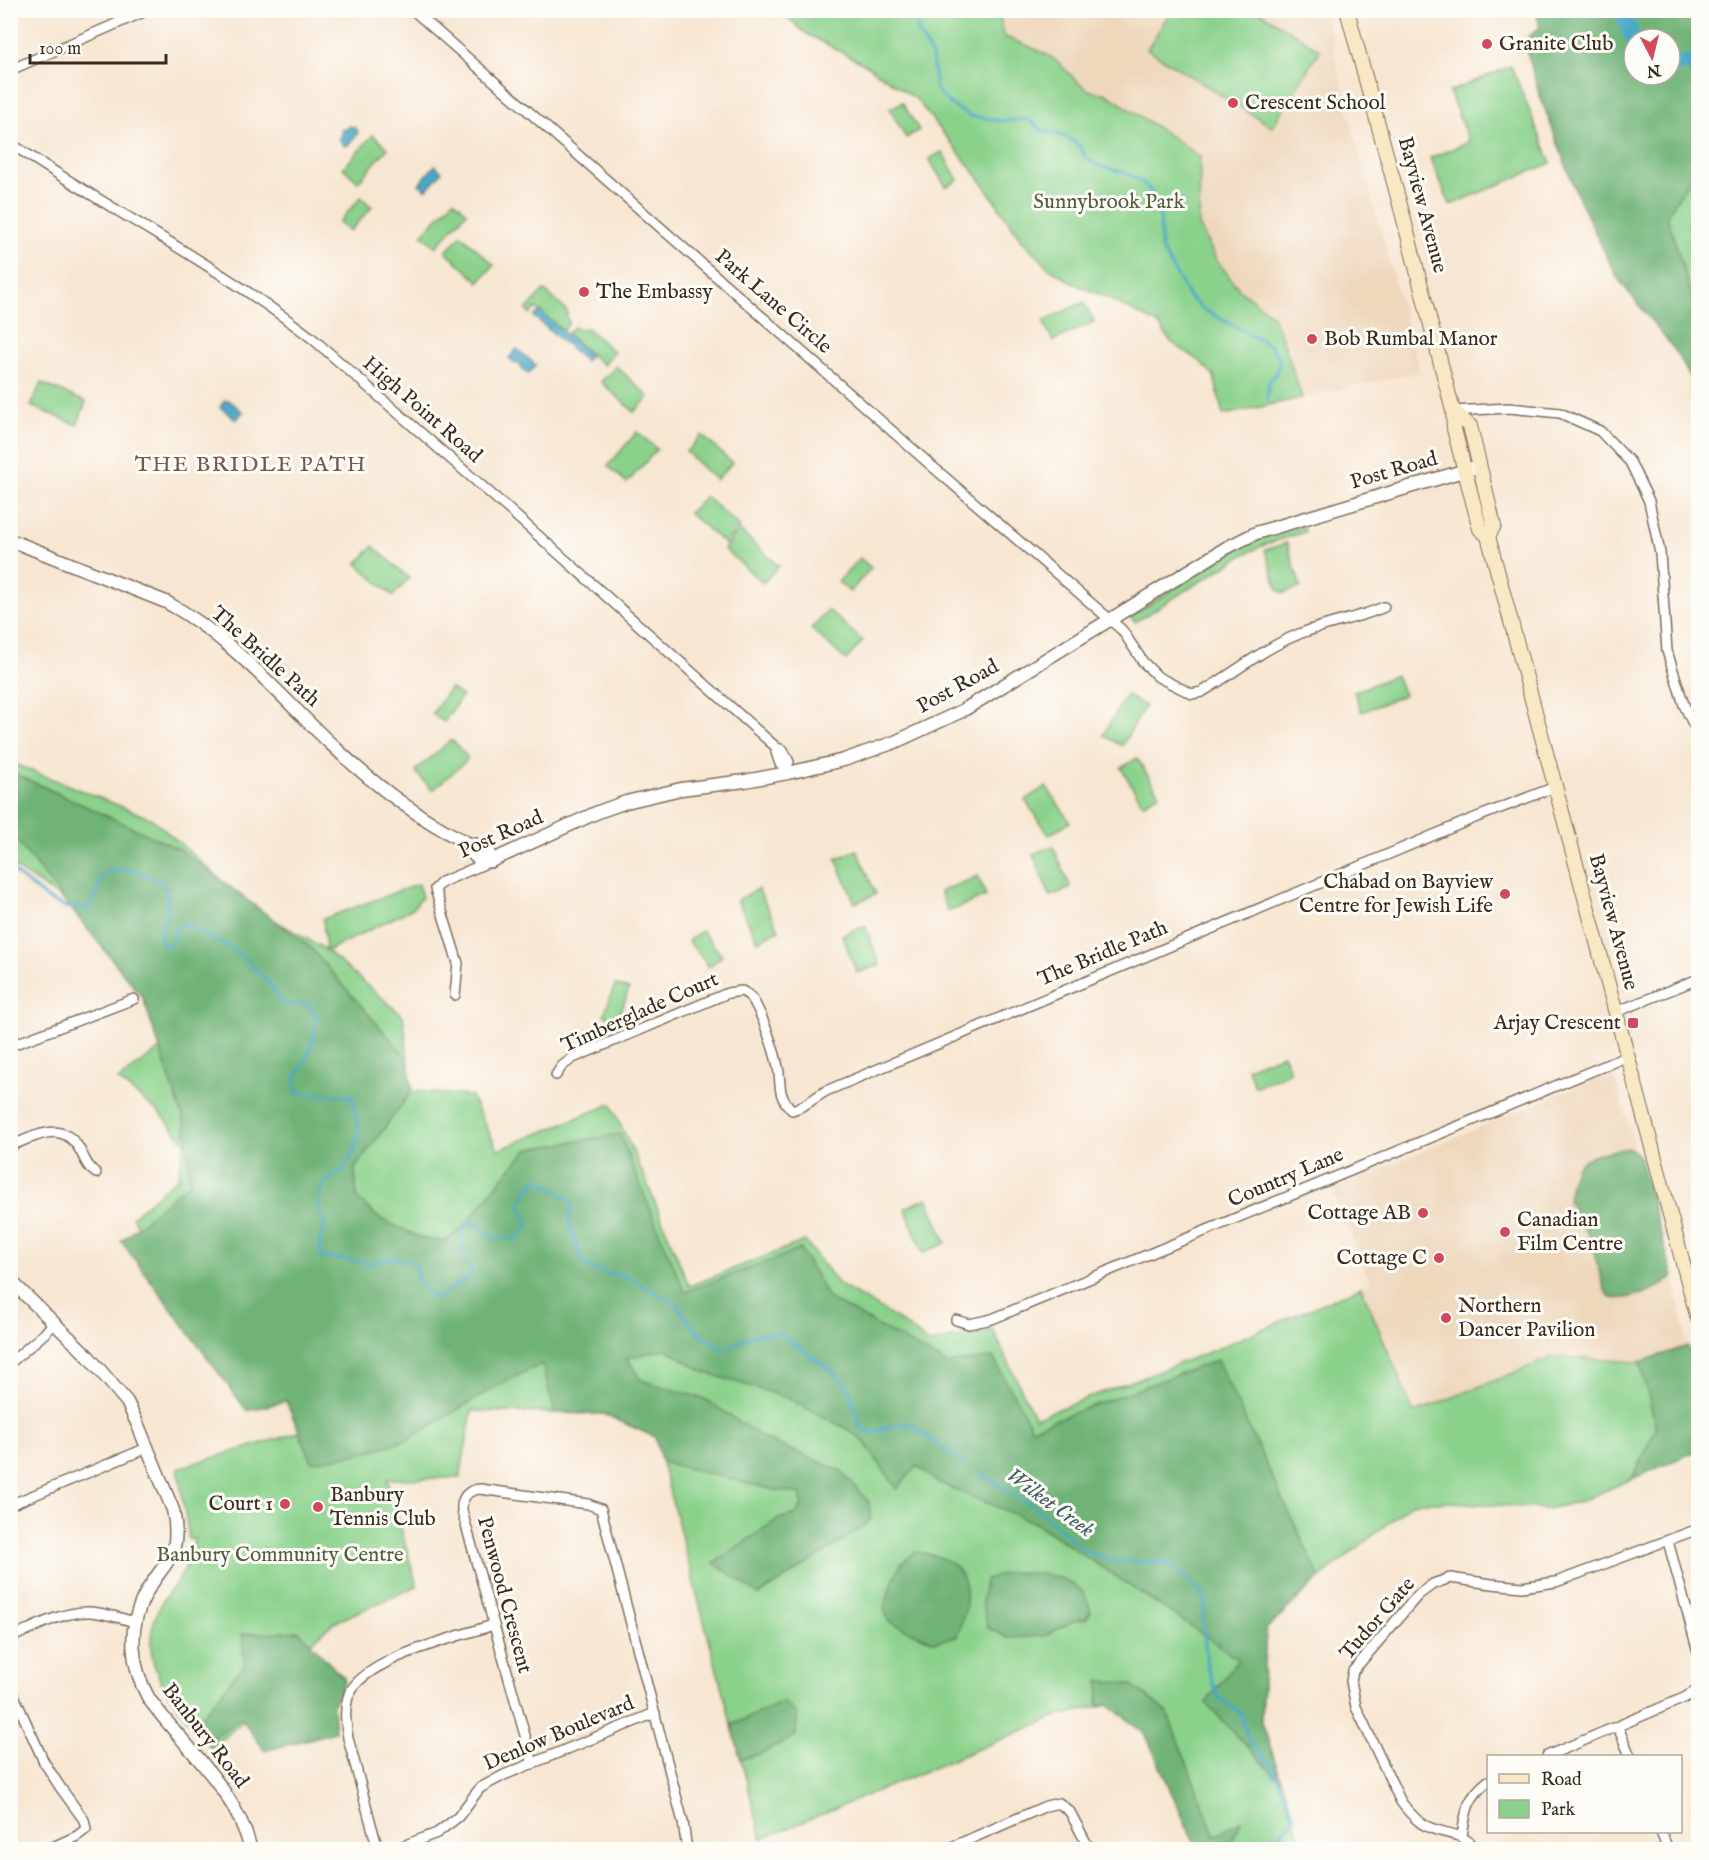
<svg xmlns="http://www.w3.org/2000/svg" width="1709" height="1860" font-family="'IM FELL English',serif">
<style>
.built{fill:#eed7bb}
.green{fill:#8ad18b;stroke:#627e54;stroke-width:1.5}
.forest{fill:#6fb377;stroke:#556e4a;stroke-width:1.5;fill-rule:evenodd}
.water{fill:#49a8c8;stroke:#426973;stroke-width:1.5}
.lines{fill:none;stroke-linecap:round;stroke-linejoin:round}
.stream{stroke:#49a8c8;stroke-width:3}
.river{stroke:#49a8c8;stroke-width:16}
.minor-casing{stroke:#7d6c5d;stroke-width:12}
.tertiary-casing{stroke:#7d6c5d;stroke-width:15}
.secondary-casing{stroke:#7d6c5d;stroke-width:16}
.minor{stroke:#fff;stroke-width:9}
.tertiary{stroke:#fff;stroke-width:12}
.secondary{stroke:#f8e8c3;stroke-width:14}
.poi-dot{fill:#d1495b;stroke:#fdfcf7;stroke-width:2}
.labels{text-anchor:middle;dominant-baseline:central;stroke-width:6;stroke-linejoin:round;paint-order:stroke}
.poi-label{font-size:21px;fill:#3b2a1e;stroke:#fdfcf7;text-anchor:start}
.park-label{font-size:21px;fill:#535c3f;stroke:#fdfcf7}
.street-label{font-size:21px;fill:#3b2a1e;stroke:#fdfcf7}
.neighbourhood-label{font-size:22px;letter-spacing:1.5px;fill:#79584c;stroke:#fdfcf7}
.water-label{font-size:22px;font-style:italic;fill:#415c62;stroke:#fdfcf7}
</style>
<rect width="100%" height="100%" fill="#fdfcf7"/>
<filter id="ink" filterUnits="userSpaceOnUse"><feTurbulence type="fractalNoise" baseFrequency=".0167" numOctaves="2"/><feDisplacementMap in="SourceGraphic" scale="12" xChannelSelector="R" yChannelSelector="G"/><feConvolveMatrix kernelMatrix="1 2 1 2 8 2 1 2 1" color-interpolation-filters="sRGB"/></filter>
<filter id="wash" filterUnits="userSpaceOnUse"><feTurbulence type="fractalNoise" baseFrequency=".008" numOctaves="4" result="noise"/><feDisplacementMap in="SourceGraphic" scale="24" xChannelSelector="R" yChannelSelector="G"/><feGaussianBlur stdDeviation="1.35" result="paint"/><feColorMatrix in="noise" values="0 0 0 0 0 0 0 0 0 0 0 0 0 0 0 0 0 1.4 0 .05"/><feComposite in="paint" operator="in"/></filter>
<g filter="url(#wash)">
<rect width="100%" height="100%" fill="#f7e6d1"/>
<!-- built -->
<g class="built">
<polygon points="999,11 1325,11 1348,112 1420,372 1302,398 1283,340 1272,315 1239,289 1217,261 1199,225 1199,157 1077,82 1054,59 1003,36"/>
<polygon points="1603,1076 1614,1076 1673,1276 1688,1346 1640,1362 1553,1357 1414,1413 1361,1287 1370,1283 1332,1189"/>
</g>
<!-- green -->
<g class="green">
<path d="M780,11H999L1003,36C1017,42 1044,51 1055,60C1071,72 1082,95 1105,93L1173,138L1200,157L1199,225L1217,261L1239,289L1272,315L1283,340L1302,398L1223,415L1214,376L1201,362L1171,342L1158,324L1104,296L1072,283L1048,267L1020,238L982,182L916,99L866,65L805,33Z"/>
<polygon points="1258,11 1320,50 1272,127 1147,49 1171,11"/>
<polygon points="1511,66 1551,163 1450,205 1430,158 1469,142 1449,92"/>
<polygon points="902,102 919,130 906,138 890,109"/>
<polygon points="373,135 388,148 358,182 343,168"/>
<polygon points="942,152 958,180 946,187 929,159"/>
<polygon points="1698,160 1698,319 1667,215"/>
<polygon points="361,197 372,207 350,231 339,222"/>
<polygon points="454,200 467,212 436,247 422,235"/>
<polygon points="461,235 494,265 479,282 446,252"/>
<polygon points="544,290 567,311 567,317 569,323 563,331 536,308 530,314 526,310"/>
<polygon points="1084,302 1094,322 1053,341 1043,321"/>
<polygon points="574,327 578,329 587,328 614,352 603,365 567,334"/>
<polygon points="616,366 649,397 634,412 601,382"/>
<polygon points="41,383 86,402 77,425 31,406"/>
<polygon points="637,432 657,449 627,483 608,466"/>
<polygon points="702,435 732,463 716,480 686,452"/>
<polygon points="705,496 740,527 725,544 689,513"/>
<polygon points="1303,526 1305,532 1266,544 1243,555 1135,622 1130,617 1239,547 1277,531"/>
<polygon points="740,531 779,566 763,583 724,549"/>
<polygon points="1287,543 1301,587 1284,593 1278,590 1265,550"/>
<polygon points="373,546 409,578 393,596 357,564"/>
<polygon points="860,558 871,568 850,592 838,582"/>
<polygon points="828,610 863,641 846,660 811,629"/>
<polygon points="1396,675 1404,695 1362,712 1354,692"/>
<polygon points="450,688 462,696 444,722 432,714"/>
<polygon points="1126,695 1145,706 1122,746 1103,735"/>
<polygon points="450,741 453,741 467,757 467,760 434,789 431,789 417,773 416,770"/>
<polygon points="1137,758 1159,794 1143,804 1121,768"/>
<path d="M10,762L152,819L255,909L326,950L323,919L418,884L422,897L412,909L327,951L403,1016L412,1091L471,1096L498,1150L611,1104L645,1178L689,1286L805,1241L838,1284L881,1309L914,1331L928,1343L993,1330L1035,1418L1214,1350L1361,1287L1414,1413L1553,1357L1640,1362L1688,1346L1698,1386V1450L1579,1502L1547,1509L1454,1502H1414L1320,1578L1266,1629L1261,1719L1299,1835L1308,1849H1197L1146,1735L1108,1704L1055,1717L762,1839L655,1437L604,1414L472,1411L460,1478L387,1479L417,1586L333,1623L306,1648L344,1677L341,1682L248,1717L211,1748C177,1706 131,1665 160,1606C165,1596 173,1588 179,1579C187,1568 191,1555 194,1541V1539H189L178,1468L307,1430L259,1345L176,1284L132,1217L178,1177L185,1143L162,1115L118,1080L168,1043L179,1006L76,908L11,865Z"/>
<polygon points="1046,786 1070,822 1049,835 1025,800"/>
<polygon points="1053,846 1071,888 1050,896 1033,854"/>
<polygon points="857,850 876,894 855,903 836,859"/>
<polygon points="978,876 986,896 948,912 940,892"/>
<polygon points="758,889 779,930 758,941 737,900"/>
<polygon points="865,926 880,965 857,973 842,935"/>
<polygon points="702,931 722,956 709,967 688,941"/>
<polygon points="615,985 629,989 618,1020 604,1015"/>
<polygon points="1283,1054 1291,1072 1255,1087 1247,1068"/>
<polygon points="927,1198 946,1243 923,1253 905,1208"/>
</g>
<!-- forest -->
<g class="forest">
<path d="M1536,11H1698V167L1667,215L1698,319V393L1677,353L1616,276L1576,192L1539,93L1524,41L1540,27ZM1634,39H1670V75H1634Z"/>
<polygon points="11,772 179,849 309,946 408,1059 412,1091 355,1168 357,1198 379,1218 423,1239 445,1241 463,1228 508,1171 528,1149 620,1134 660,1234 685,1292 801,1249 828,1298 947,1364 993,1357 1032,1428 1217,1360 1320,1578 1266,1629 1261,1719 1282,1783 1206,1703 1238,1660 1209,1638 1035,1523 937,1482 917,1466 897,1489 864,1442 847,1429 787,1398 704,1372 666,1349 627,1358 641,1380 705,1399 765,1439 841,1471 869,1502 871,1520 840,1543 759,1595 714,1563 778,1519 796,1514 802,1504 801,1494 774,1490 662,1462 655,1437 604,1414 555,1413 542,1364 502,1383 407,1440 359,1454 312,1462 286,1401 247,1411 121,1241 190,1182 185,1124 143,998 11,834"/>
<path d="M1630,1148L1638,1154L1673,1276C1663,1289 1627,1301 1611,1298L1605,1291L1589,1236L1568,1201C1570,1192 1570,1181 1574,1172C1580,1154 1613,1150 1630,1148Z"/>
<polygon points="1688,1346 1698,1386 1698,1450 1632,1479 1656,1428 1640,1362"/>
<path d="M915,1552C948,1555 970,1568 966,1604C965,1615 960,1626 957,1636L935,1642L889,1622L884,1609L890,1588L901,1564Z"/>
<path d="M1009,1572C1033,1573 1061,1573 1080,1589C1086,1594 1088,1604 1091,1611L1086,1619L1073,1621L1045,1636L1008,1638L988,1628L982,1603L985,1579Z"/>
<polygon points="299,1631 345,1680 333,1704 335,1732 265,1751 241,1718 211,1739 197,1722 244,1665 242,1634"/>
<polygon points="1099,1681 1117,1682 1132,1685 1167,1712 1215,1836 1241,1821 1233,1840 1233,1849 1197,1849 1146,1735 1108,1704 1098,1706"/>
<polygon points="783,1702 797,1714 796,1736 764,1752 741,1760 732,1725"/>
</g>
<!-- water -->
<g class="water">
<polygon points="349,126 356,128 358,133 347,146 343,145 339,138 343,134 341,130 342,128 346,130"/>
<polygon points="435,165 442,172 426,190 419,184"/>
<polygon points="540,311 590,355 585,361 534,317"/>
<polygon points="517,349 536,365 528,374 521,368 522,366 518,363 516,364 509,358"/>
<polygon points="225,400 227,402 229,400 243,412 236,420 220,407"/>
</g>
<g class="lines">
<!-- stream -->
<g class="stream">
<polyline points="916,10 918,32 932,56 936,90 950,104 970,116 1003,121 1028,119 1042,130 1067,137 1079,145 1085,157 1096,165 1129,174 1147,186 1156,199 1160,210 1161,248 1189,297 1203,309 1271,346 1280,359 1276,374 1269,382 1267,399"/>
<path d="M10,869L49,900L68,908H88L95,897L102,875L118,869L136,871L161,882L166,888L168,910L160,938L162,947L172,943L176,928L184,924L235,950L268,982L282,1003L308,1005L317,1016L314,1037L307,1058L295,1077L297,1093L352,1096L359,1133L354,1151L343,1170L322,1185L318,1202L325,1223L320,1242L321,1257L373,1263L387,1258L404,1260L416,1264L418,1282L436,1300L472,1274C464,1256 456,1237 470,1220L493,1237L515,1239L529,1225L519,1203L537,1178C549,1187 563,1193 572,1203L569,1223L579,1254L586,1267L613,1275L626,1276L676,1304L695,1330L722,1350L755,1334H781L836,1374L848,1386L860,1428L872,1433L891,1426L909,1423L963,1463"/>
<polyline points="977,1471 1040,1511 1085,1551 1113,1561 1166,1563 1190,1582 1206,1599 1203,1619 1207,1667 1219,1698 1241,1713 1249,1741 1274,1769 1295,1818 1272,1843"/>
<polyline points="1266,1850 1269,1846"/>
</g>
<!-- river -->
<g class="river">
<polyline points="1621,10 1634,40"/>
<polyline points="1670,64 1698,63"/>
</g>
</g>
</g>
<g filter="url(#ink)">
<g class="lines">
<defs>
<g id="minor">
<path d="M413,10L933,467L1122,630L1143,662L1158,677L1192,694L1202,692C1234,673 1264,648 1299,634C1327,623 1356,619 1384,607"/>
<polyline points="10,70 148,10"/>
<path d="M10,143C110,210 218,265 313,339L506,507L777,748L783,750L789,762L786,767L788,773"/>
<polyline points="1453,411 1509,408 1560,413 1600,431 1630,462 1649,501 1660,553 1667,651 1684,705 1698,734"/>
<polyline points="777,748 776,752 780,764 786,767"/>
<polyline points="455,995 458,963 435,889 442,882 491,861"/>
<polyline points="1616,1012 1698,979"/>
<polyline points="10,1046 134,999"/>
<path d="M556,1075L562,1066L573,1058L728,993L742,991C747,994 751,996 753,1000C763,1017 774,1048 778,1067C782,1086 776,1094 792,1110C807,1106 812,1099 826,1091L1472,819L1555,787"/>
<path d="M10,1146C36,1136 63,1119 80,1150C85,1159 87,1167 96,1173"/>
<polyline points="956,1320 969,1324 992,1319 1628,1056"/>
<polyline points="10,1363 45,1333 53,1323"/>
<polyline points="10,1505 147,1448"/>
<polyline points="1668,1541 1698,1652"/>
<path d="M10,1638C35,1627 62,1611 90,1612C105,1613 120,1618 135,1622"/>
<polyline points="10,1687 44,1762 60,1787 84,1820 86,1829 77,1836 46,1850"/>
<polyline points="1618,1727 1630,1756"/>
<polyline points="1547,1756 1684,1698 1698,1690"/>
<path d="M533,1764L462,1511C461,1498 467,1490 480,1489L588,1504L601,1509L683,1822L687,1850"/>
<polyline points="1661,1832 1668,1850"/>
<path d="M1462,1836C1466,1810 1467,1798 1488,1781"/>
<path d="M378,1850L348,1738C346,1724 344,1710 348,1697C360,1659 458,1637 493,1625"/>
<polyline points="392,1850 437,1833 458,1817 480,1788 504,1775 655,1713"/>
<polyline points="945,1850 1046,1806 1059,1803 1070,1812 1090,1850"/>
<path d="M1478,1850C1458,1828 1442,1837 1421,1823C1413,1817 1407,1810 1401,1802L1356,1707L1351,1681L1353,1671L1418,1595L1433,1584L1450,1578L1492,1584L1522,1587L1556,1582L1698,1529"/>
</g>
<g id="tertiary">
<path d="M10,540L166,602C231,637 279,695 332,745C373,784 418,818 469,844L477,845L488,851L491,861"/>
<polyline points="469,844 469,850 477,858 491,861"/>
<polyline points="491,861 598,812 626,802 681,789 745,781 788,773 844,760 895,742 962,711 1226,548 1256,533 1473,468"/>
<path d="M10,1280L88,1356L127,1402L137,1423L173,1510C182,1555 167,1558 147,1591C127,1626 130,1665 149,1699C185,1748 236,1789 251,1850"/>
</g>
<g id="secondary">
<polyline points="1347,10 1403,216 1453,411 1454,429 1480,529 1488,536 1698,1319"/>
<polyline points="1453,411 1470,426 1494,526 1488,536"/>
</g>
</defs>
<!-- minor casing -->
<use href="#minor" class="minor-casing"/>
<!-- tertiary casing -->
<use href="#tertiary" class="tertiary-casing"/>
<!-- secondary casing -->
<use href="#secondary" class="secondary-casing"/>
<!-- minor -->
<use href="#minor" class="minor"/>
<!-- tertiary -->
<use href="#tertiary" class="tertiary"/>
<!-- secondary -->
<use href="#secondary" class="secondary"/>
</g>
</g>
<!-- markers -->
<g class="poi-dot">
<circle cx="1487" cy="44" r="6"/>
<circle cx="1233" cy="103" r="6"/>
<circle cx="584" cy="292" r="6"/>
<circle cx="1312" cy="339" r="6"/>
<circle cx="1505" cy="894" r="6"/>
<rect x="1627" y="1017" width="12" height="12" rx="3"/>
<circle cx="1423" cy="1213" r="6"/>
<circle cx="1505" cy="1232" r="6"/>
<circle cx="1439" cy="1258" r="6"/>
<circle cx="1446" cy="1318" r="6"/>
<circle cx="285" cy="1504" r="6"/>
<circle cx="318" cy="1507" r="6"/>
</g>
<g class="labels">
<!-- poi labels -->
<g class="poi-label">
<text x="1499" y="44">Granite Club</text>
<text x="1245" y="103">Crescent School</text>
<text x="596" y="292">The Embassy</text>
<text x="1324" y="339">Bob Rumbal Manor</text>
<text x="1493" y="882" text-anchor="end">Chabad on Bayview<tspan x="1493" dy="24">Centre for Jewish Life</tspan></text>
<text x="1621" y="1023" text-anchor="end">Arjay Crescent</text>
<text x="1411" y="1213" text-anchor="end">Cottage AB</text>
<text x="1517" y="1220">Canadian<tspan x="1517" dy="24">Film Centre</tspan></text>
<text x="1427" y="1258" text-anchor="end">Cottage C</text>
<text x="1458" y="1306">Northern<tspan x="1458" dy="24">Dancer Pavilion</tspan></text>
<text x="330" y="1495">Banbury<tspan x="330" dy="24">Tennis Club</tspan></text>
<text x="273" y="1504" text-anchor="end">Court 1</text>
</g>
<!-- park labels -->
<g class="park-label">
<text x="1109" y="202">Sunnybrook Park</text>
<text x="280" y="1555">Banbury Community Centre</text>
</g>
<!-- street labels -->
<g class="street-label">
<text transform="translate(1422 205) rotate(75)">Bayview Avenue</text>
<text transform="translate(773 302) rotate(41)">Park Lane Circle</text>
<text transform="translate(422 410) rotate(41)">High Point Road</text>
<text transform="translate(1394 471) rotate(-16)">Post Road</text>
<text transform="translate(265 657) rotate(42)">The Bridle Path</text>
<text transform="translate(958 687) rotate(-29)">Post Road</text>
<text transform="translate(501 835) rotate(-24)">Post Road</text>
<text transform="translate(1613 922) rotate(75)">Bayview Avenue</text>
<text transform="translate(1103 954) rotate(-23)">The Bridle Path</text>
<text transform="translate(640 1013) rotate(-24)">Timberglade Court</text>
<text transform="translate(1286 1178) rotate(-23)">Country Lane</text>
<text transform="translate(504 1595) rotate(75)">Penwood Crescent</text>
<text transform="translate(1378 1619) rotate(-49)">Tudor Gate</text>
<text transform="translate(559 1734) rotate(-23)">Denlow Boulevard</text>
<text transform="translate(205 1736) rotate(52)">Banbury Road</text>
</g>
<!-- neighbourhood labels -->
<g class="neighbourhood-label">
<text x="251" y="465">THE BRIDLE PATH</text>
</g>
<!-- water labels -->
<g class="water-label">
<text transform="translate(1050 1503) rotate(36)">Wilket Creek</text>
</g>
</g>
<!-- margin -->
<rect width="1709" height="1860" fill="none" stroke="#fdfcf7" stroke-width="36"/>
<!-- legend -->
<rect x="1487" y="1755" width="195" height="78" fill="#fdfcf7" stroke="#afa8a0" stroke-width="1.5"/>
<rect x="1499" y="1774" width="30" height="9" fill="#f8e8c3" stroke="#afa8a0" stroke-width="1.5"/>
<text x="1541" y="1785" font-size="18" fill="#3b2a1e">Road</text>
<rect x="1499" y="1800" width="30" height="18" fill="#8ad18b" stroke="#afa8a0" stroke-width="1.5"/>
<text x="1541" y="1815" font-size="18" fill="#3b2a1e">Park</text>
<!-- north arrow -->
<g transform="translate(1652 57) rotate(173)"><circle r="28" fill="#fdfcf7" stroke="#afa8a0" stroke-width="1.5"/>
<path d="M0-4.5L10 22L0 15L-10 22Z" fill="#d1495b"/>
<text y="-9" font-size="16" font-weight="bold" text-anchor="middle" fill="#3b2a1e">N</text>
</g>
<!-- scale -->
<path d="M30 54v9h136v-9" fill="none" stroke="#3b2a1e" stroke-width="3"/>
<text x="39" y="54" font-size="18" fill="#3b2a1e" stroke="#fdfcf7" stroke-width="4.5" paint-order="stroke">100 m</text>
</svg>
